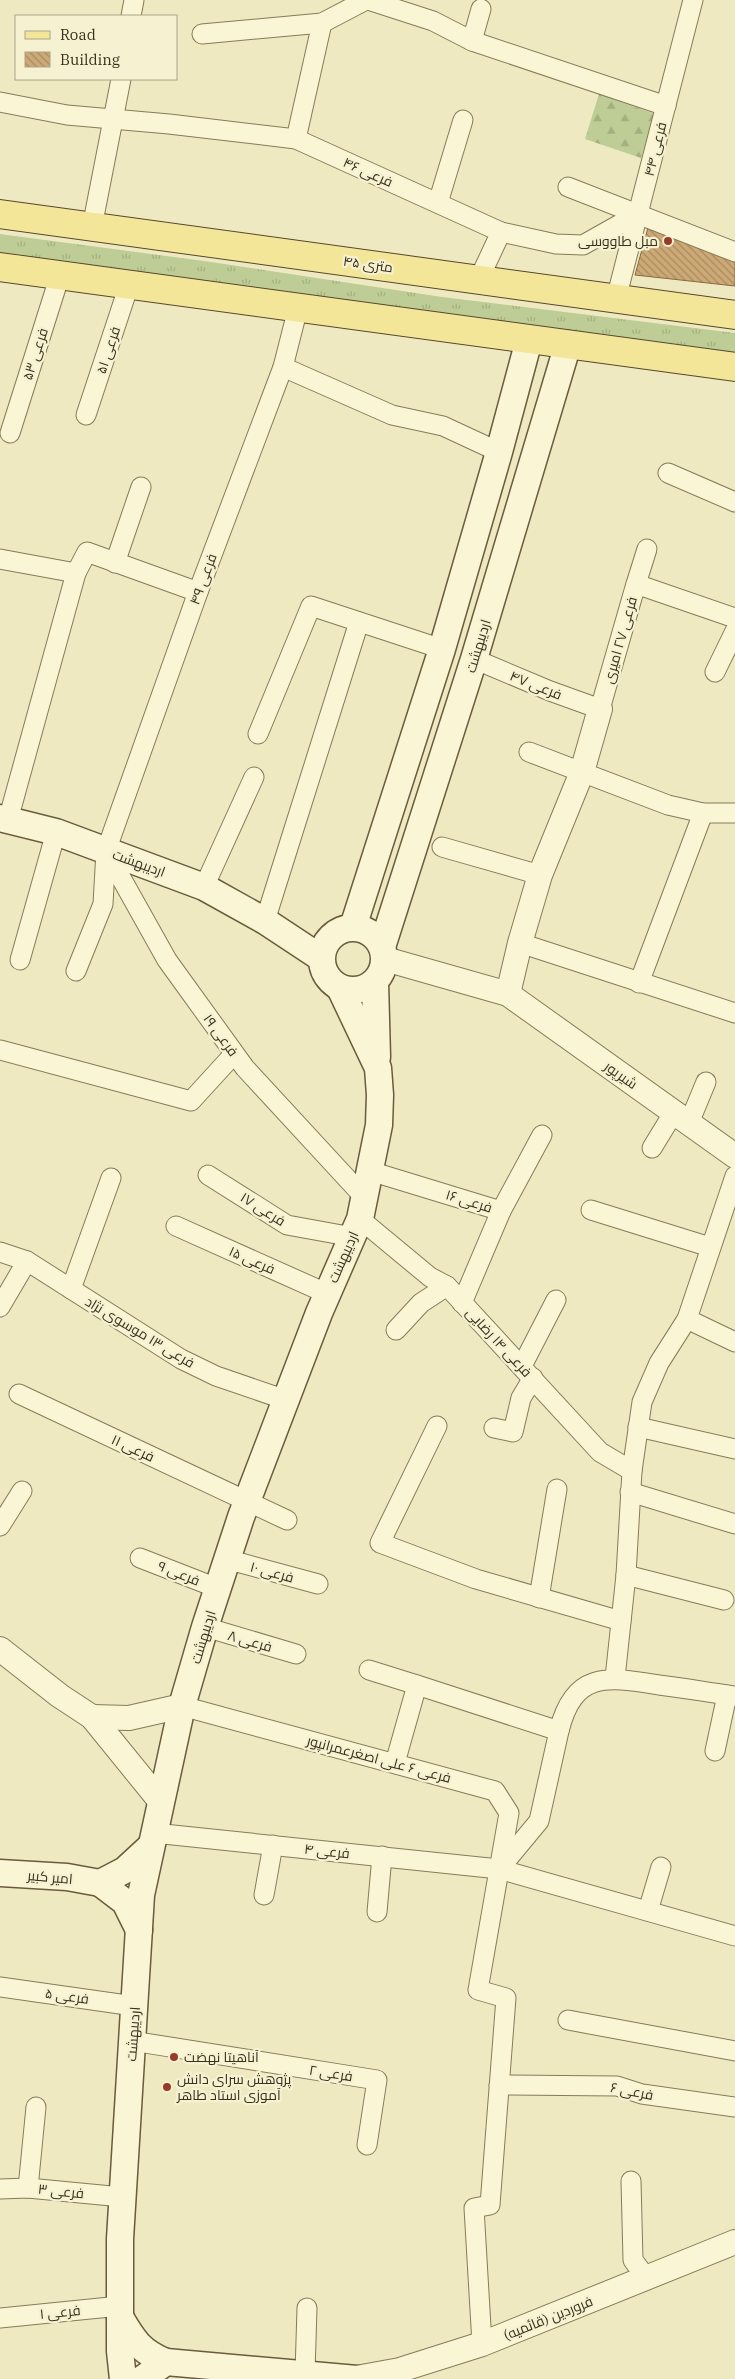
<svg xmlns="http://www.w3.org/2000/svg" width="735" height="2379" font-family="'IBM Plex Serif',Cairo,serif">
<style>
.grass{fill:url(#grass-tufts)}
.forest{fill:url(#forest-firs)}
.building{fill:url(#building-back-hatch);stroke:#88683e}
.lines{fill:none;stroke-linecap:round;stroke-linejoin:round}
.minor-casing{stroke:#887a58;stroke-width:21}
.tertiary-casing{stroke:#887a58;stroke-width:26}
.secondary-casing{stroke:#6a5b3c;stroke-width:29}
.primary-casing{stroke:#56472d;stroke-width:30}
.minor{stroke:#f9f5d5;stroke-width:19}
.tertiary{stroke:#f9f5d5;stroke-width:24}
.secondary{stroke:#f9f5d5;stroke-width:26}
.primary{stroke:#f3e698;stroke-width:28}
.poi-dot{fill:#983a28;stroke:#f6f2d1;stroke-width:2}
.labels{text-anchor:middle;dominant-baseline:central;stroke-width:4.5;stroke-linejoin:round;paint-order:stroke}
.street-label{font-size:14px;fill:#382f1d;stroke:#f6f2d1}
.poi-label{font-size:14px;fill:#382f1d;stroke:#f6f2d1;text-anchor:start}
</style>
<defs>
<pattern id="grass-tufts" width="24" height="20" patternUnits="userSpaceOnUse" patternTransform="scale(1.25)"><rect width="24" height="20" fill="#bdcd95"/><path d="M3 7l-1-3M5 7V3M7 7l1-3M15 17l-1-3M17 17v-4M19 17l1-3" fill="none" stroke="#a3b080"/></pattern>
<pattern id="forest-firs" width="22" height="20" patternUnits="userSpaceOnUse" patternTransform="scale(1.25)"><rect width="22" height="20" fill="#bdcd95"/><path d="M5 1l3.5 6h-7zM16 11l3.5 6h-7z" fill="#a3b080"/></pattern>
<pattern id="building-back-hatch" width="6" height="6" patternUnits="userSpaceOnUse" patternTransform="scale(1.25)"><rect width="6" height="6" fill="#cda976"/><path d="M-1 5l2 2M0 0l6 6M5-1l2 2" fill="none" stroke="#a78a60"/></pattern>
</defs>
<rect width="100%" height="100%" fill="#efe9c1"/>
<!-- grass -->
<polygon class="grass" points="0,234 204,261 442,297 735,333 735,355 0,254"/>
<!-- forest -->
<polygon class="forest" points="599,94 655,114 641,158 585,139"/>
<!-- building -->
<polygon class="building" points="649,224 735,258 735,286 635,275"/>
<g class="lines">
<defs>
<g id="minor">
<polyline points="368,0 433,21 472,41 666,106"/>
<polyline points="131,16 134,0"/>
<polyline points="322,23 296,139 501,232 479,279"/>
<polyline points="202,34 322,23 366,0"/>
<polyline points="472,41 481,9"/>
<polyline points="0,102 67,115 169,124 296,139"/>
<polyline points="568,187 735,252"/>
<polyline points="438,203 463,120"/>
<polyline points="92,227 121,79"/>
<polyline points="501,232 556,244 583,245 638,214"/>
<polyline points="616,299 693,0"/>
<polyline points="283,367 392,415 443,426 499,452"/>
<polyline points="86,415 129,285"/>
<polyline points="10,433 60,275"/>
<polyline points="668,473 735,502"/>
<polyline points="0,559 76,573"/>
<polyline points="115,563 141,487"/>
<polyline points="636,584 647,549"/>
<polyline points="474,659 550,691 600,709 636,584 735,618"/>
<polyline points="715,672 735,631"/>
<polyline points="258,734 311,606 442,649"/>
<polyline points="529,752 668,805 703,813 735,813"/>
<polyline points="8,820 76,573 87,552 198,592"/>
<polyline points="442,847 540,875"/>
<polyline points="106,851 167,960 245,1068 365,1198"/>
<polyline points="204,887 254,777"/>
<polyline points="265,921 359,622"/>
<polyline points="520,943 735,1013"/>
<polyline points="20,960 56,832"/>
<polyline points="76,971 103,904 106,851 198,592 283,367 298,308"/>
<polyline points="639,983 703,813"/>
<polyline points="0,1050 191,1101 234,1054"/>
<polyline points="689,1123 706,1082"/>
<polyline points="652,1148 674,1112"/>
<polyline points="370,1171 501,1211 462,1303"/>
<polyline points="208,1175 287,1225 353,1237"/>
<polyline points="591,1210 710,1247"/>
<polyline points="501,1211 542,1135"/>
<polyline points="360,1219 430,1277 447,1286 600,1452 632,1471"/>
<polyline points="176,1226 328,1294"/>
<polyline points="0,1252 27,1261 181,1359 216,1376 286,1400"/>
<polyline points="71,1289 111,1178"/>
<polyline points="0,1307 27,1261"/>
<polyline points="687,1319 735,1342"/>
<polyline points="396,1330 421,1303 447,1286"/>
<polyline points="522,1366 556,1300"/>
<polyline points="19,1394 287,1520"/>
<polyline points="437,1426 380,1543 476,1579 621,1621"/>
<polyline points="638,1427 735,1449"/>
<polyline points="494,1428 513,1432 521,1398 533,1378"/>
<polyline points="630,1492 735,1524"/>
<polyline points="0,1526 22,1491"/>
<polyline points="140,1558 217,1588"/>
<polyline points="226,1559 318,1584"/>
<polyline points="626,1575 724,1600"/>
<polyline points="539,1598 557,1489"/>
<polyline points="205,1627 296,1654"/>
<polyline points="369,1670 417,1685 395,1763"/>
<polyline points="615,1678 626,1575 632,1471 642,1402 659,1363 687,1319 735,1176"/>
<polyline points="417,1685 559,1731 539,1821 500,1868"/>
<polyline points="182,1706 495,1791 509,1813 478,1990 506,1998 490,2205 474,2208 482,2344"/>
<path d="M559,1731C574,1670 608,1677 659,1685C685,1688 710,1693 735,1696"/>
<polyline points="715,1751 727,1695"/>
<polyline points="154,1833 499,1869 735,1936"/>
<polyline points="264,1895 273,1845"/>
<polyline points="648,1911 661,1867"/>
<polyline points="377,1912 382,1856"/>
<polyline points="0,1987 134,2006"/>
<polyline points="568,2020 735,2051"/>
<polyline points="132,2041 377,2080 367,2145"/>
<polyline points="499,2085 617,2086 642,2094 735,2107"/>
<polyline points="631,2181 633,2260 647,2279"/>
<polyline points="28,2188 36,2107"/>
<polyline points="0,2189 28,2188 122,2197"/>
<polyline points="0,2318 120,2306"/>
<polyline points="305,2373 307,2308"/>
</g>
<g id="tertiary">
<polyline points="385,959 508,994 735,1156"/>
<polyline points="508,994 520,943 540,875 582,772 600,709"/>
<polyline points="0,1649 60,1696 92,1717 161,1802"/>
<polyline points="92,1717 129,1718 182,1706"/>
<polyline points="356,2378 400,2370 482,2344 735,2242"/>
</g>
<g id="secondary">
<polyline points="0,818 56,832 204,887 265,921 321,958"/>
<polyline points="353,927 442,649 499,452 529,340"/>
<circle cx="353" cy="959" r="31"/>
<polyline points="382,947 474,659 568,344"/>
<polyline points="375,982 377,1057"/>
<polyline points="0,1873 67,1877 100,1883"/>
<polyline points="139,1930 125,1902 100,1883 125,1870 151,1846"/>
<path d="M120,2317C133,2340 141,2352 166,2362"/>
<polyline points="123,2379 120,2351 120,2239 141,1895 182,1706 205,1627 241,1517 319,1313 360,1219 379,1125 380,1095 378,1068 340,988"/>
<polyline points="142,2379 166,2362 357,2379"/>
</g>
<g id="primary">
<polyline points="0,214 735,315"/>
<polyline points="0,267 735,367"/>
</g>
</defs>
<!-- minor casing -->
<use href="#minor" class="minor-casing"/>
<!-- tertiary casing -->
<use href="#tertiary" class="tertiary-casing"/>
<!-- secondary casing -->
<use href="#secondary" class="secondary-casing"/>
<!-- primary casing -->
<use href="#primary" class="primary-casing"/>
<!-- minor -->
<use href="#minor" class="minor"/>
<!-- tertiary -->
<use href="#tertiary" class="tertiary"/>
<!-- secondary -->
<use href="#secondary" class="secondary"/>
<!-- primary -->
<use href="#primary" class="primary"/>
</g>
<!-- markers -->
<g class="poi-dot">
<circle cx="668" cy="241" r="5"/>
<circle cx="174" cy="2057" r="5"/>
<circle cx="167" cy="2087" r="5"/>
</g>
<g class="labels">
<!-- street labels -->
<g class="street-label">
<text transform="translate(655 149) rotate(-76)">فرعی ۴۴</text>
<text transform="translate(368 172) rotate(24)">فرعی ۴۶</text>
<text transform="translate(368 264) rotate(8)">۴۵ متری</text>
<text transform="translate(108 350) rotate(-72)">فرعی ۵۱</text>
<text transform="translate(35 354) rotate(-72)">فرعی ۵۳</text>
<text transform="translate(203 579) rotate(-70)">فرعی ۴۹</text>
<text transform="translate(620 640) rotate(-74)">فرعی ۲۷ امیری</text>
<text transform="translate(478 646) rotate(-73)">اردیبهشت</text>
<text transform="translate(536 685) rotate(22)">فرعی ۴۷</text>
<text transform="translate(139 863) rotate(20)">اردیبهشت</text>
<text transform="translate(221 1035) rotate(54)">فرعی ۱۹</text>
<text transform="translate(621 1075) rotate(35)">شیرپور</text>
<text transform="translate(469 1201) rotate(17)">فرعی ۱۶</text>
<text transform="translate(263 1209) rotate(32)">فرعی ۱۷</text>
<text transform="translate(343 1257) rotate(-66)">اردیبهشت</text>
<text transform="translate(252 1260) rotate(24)">فرعی ۱۵</text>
<text transform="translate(140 1332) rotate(31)">فرعی ۱‍۳ موسوی نژاد</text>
<text transform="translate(499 1342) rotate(47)">فرعی ۱۴ رضایی</text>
<text transform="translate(133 1448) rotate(25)">فرعی ۱۱</text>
<text transform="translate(272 1572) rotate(15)">فرعی ۱۰</text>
<text transform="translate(179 1573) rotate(22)">فرعی ۹</text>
<text transform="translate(203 1637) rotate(-73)">اردیبهشت</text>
<text transform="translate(250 1641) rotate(16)">فرعی ۸</text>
<text transform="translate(379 1759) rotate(15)">فرعی ۶ علی اصغرعمرانپور</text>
<text transform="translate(327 1851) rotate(6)">فرعی ۴</text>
<text transform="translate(50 1877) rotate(5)">امیر کبیر</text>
<text transform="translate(67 1996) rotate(8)">فرعی ۵</text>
<text transform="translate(133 2034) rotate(-86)">اردیبهشت</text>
<text transform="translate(331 2073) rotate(9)">فرعی ۲</text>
<text transform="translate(632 2091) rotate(11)">فرعی ۶</text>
<text transform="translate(61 2191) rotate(6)">فرعی ۳</text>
<text transform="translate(60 2312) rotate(-6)">فرعی ۱</text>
<text transform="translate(548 2318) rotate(-22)">فروردین (قائمیه)</text>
</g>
<!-- poi labels -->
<g class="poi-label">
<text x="658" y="241" text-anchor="end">مبل طاووسی</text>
<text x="184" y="2057">آناهیتا نهضت</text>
<text x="177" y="2079">پژوهش سرای دانش<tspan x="177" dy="16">آموزی استاد طاهر</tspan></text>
</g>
</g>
<!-- legend -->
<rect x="15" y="15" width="162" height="65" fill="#f6f2d1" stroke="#aaa489"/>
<rect x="25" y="31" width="25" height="8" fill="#f3e698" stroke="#aaa489"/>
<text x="60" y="40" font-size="15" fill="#382f1d">Road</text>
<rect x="25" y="52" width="25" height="15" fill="url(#building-back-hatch)" stroke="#aaa489"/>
<text x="60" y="65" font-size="15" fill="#382f1d">Building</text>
</svg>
